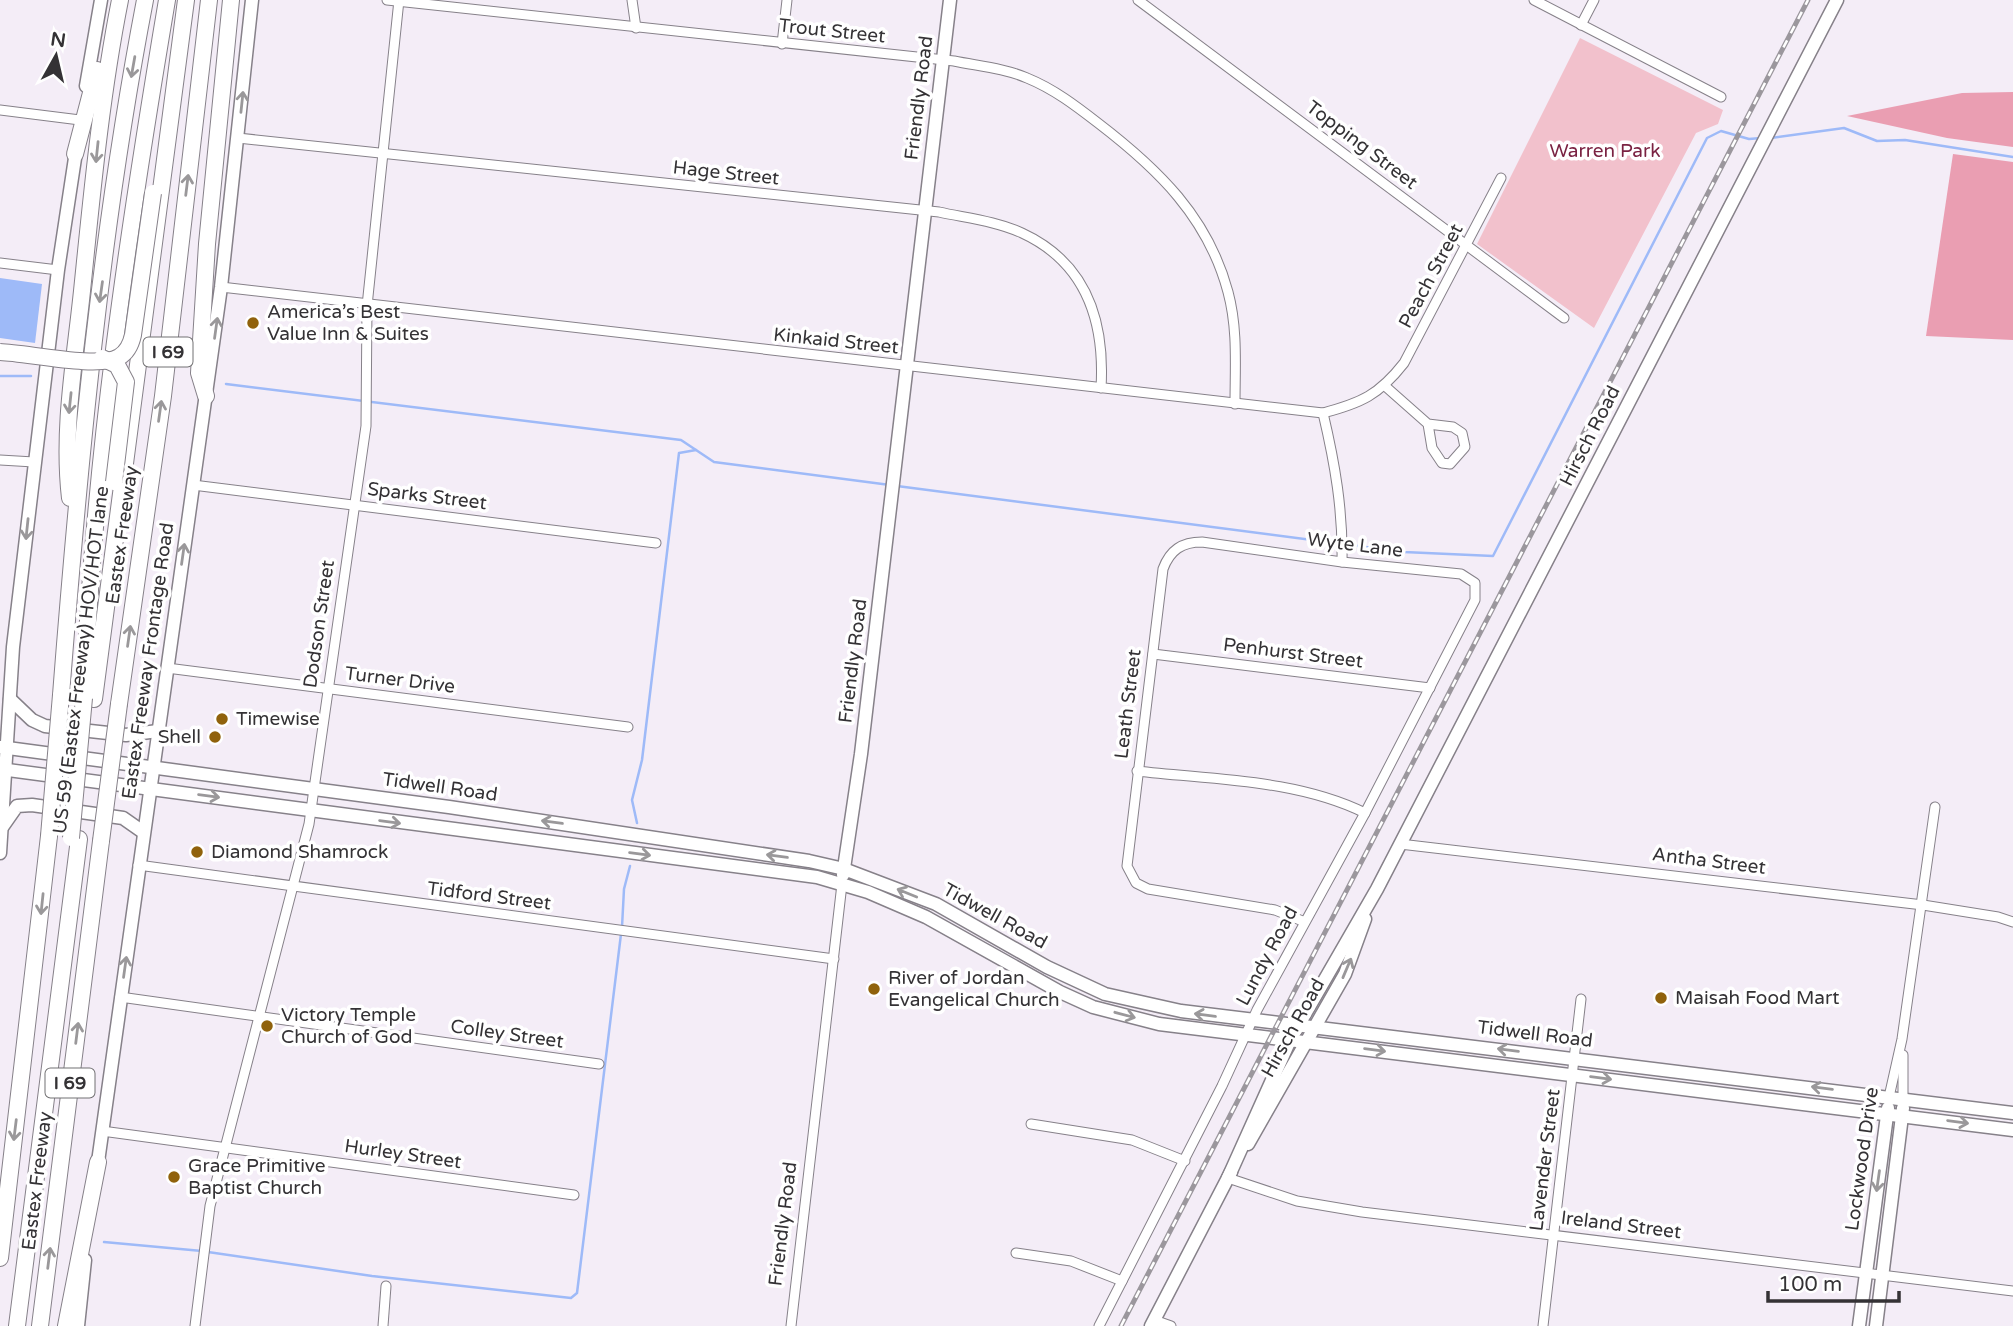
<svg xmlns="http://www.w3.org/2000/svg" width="2013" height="1326" font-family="'Varela Round',sans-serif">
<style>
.green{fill:#f2c1cc}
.forest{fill:#ea9eb2}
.water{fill:#9ebaf8}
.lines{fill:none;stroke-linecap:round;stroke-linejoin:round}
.stream{stroke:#9ebaf8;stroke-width:2.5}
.street-casing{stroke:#868189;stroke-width:11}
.secondary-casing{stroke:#868189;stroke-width:15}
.highway-casing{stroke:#868189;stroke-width:18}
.street{stroke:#fff;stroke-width:9}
.secondary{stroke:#fff;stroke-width:12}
.highway{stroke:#fff;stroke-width:16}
.rail-casing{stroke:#9b979d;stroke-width:5}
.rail{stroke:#fff;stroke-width:2.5;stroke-dasharray:8;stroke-linecap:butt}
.highway-bridge-casing{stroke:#868189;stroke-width:18;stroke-linecap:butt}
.highway-bridge{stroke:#fff;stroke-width:16}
.oneway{stroke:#9a989a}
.poi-dot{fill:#90620c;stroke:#fff;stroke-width:2.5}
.labels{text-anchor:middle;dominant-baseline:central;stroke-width:7;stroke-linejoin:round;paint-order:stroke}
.shield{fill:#fff;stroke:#717072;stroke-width:2}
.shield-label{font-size:18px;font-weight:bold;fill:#343235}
.street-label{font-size:19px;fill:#343235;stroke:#fff}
.park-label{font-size:19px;fill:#7a2242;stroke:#fff}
.poi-label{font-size:19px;fill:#343235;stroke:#fff;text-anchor:start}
</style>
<rect width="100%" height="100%" fill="#f4edf7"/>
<!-- green -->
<polygon class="green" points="1580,38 1723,110 1718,124 1696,133 1594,328 1477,244"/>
<!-- forest -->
<g class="forest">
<polygon points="2013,92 2013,147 1947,138 1847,116 1962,93"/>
<polygon points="1953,154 2013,162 2013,340 1926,336"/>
</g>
<!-- water -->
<polygon class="water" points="0,278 42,284 35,343 0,338"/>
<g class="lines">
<!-- stream -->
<g class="stream">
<polyline points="1771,138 1844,128 1877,141 1905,140 2013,157"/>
<polyline points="0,376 31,376"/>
<polyline points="226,384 681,440 714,462 890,485"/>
<polyline points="897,486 1404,552 1493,556 1707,138 1721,131 1749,139 1761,138"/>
<polyline points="637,823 632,800 642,760 679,453 696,450"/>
<polyline points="622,927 624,889 630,866"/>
<polyline points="104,1242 202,1251"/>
<polyline points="208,1252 372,1276 571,1298 577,1293 621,934"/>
</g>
<defs>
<g id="street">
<path d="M387,0L954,61C978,66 1004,68 1027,78C1054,89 1076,106 1098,123C1158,169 1208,217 1228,292C1238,329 1235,367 1235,404"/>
<polyline points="632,0 636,28"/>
<polyline points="1138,0 1564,318"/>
<polyline points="1534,0 1721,97"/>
<polyline points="1581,25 1594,0"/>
<polyline points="782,44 787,0"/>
<polyline points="0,110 80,120"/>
<path d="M238,138L939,212C966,218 996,221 1022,233C1087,263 1105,322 1101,388"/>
<polyline points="0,263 58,270"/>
<path d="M221,287L1323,413C1361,403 1379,395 1404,363L1501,178"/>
<polyline points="1385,386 1428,424 1453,427 1462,433 1465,447 1450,464 1442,463 1432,448 1428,424"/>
<path d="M1323,413C1335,464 1343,510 1342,562"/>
<polyline points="0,460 34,462"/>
<polyline points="193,485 656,543"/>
<polyline points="1153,654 1430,688"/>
<polyline points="167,668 628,727"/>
<path d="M1137,771C1213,780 1296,779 1365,813"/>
<polyline points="1400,844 1923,905 1998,917 2013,922"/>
<polyline points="138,865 834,959"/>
<polyline points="120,997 599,1064"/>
<polyline points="1903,1055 1903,1098"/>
<polyline points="1889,1097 1902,1039 1935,807"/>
<polyline points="1031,1124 1132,1140 1185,1161"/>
<polyline points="102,1131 574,1195"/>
<polyline points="1228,1178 1297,1201 1362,1212 2013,1291"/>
<polyline points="1016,1253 1071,1261 1122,1281"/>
<polyline points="1154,1320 1171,1326"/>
<polyline points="195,1326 210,1206 309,824 321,740 366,426 367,306 399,0"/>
<polyline points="383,1326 386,1286"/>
<polyline points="791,1326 842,884"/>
<path d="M1099,1326L1222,1086L1257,1010L1365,813L1475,600V583L1461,574L1342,562L1202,542C1182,542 1170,550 1163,569L1127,866L1136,883L1148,889L1275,910L1305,922"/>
<polyline points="1543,1326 1581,999"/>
</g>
<g id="secondary">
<polyline points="86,86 101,0"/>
<polyline points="10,699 32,720 45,726 126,735 158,731"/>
<polyline points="0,747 449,807 809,861 844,869 936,904 1047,967 1105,994 1181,1011 2013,1113"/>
<polyline points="0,769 817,877 868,892 926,917 1060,992 1093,1007 1159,1024 2013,1130"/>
<polyline points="3,826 17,806 32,805 123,818 143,832"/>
<polyline points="0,853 13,647 58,270 77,145"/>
<polyline points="843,875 861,754 950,0"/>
<polyline points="1248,1144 1345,974 1365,919"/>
<polyline points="97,1169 221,287 252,0"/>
<polyline points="1228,1178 1290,1040 1377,889 1837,0"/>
<polyline points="78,1326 85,1260"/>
<polyline points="1151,1326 1231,1172"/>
<polyline points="1859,1326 1888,1108"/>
<polyline points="1876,1326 1903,1108"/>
</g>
<g id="highway">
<polyline points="75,154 97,70"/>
<polyline points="206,396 199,373 207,244 231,0"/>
<path d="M70,498C62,429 75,359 82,291C92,193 101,96 120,0"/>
<path d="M61,695C79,463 101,229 145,0"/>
<path d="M84,698C93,464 128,231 167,0"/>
<polyline points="94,699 186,0"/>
<polyline points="119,704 163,396 209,0"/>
<polyline points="0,1258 49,836"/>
<polyline points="17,1326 79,839"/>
<polyline points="40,1326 101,841"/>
<polyline points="66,1326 98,1162"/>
</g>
</defs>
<!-- street casing -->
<use href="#street" class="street-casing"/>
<!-- secondary casing -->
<use href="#secondary" class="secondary-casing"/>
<!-- highway casing -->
<use href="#highway" class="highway-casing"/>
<!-- street -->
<use href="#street" class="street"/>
<!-- secondary -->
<use href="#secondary" class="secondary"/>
<!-- highway -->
<use href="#highway" class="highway"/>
<defs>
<polyline id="rail" points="1121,1326 1808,0"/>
</defs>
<!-- rail casing -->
<use href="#rail" class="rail-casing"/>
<!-- rail -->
<use href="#rail" class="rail"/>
<defs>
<g id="highway-bridge">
<path d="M0,352C28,353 99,369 119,357C128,352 131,344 133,335L153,193"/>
<polyline points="102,358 117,365 126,382 114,482"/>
<polyline points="49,836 61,695"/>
<polyline points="71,838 84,698"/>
<polyline points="101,841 119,704"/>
</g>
</defs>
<!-- highway-bridge casing -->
<use href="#highway-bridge" class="highway-bridge-casing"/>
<!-- highway-bridge -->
<use href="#highway-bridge" class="highway-bridge"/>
</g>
<!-- one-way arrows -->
<defs><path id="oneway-shaft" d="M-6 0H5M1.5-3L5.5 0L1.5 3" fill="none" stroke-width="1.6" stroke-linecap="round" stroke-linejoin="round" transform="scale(1.75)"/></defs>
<g class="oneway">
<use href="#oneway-shaft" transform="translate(133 67) rotate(100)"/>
<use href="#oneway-shaft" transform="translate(242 102) rotate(-84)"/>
<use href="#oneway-shaft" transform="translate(97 152) rotate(96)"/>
<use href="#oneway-shaft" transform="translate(187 185) rotate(-83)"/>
<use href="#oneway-shaft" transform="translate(101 292) rotate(98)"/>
<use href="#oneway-shaft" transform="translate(216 328) rotate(-82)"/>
<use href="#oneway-shaft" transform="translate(70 403) rotate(96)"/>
<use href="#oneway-shaft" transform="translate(160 411) rotate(-82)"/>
<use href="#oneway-shaft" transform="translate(27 529) rotate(96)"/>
<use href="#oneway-shaft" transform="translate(183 554) rotate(-82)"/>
<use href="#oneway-shaft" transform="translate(129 636) rotate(-82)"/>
<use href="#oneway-shaft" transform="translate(209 796) rotate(7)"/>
<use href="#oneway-shaft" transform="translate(390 822) rotate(8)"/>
<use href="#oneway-shaft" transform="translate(552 822) rotate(-172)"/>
<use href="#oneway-shaft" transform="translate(640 854) rotate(7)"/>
<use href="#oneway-shaft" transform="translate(777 856) rotate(-172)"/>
<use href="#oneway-shaft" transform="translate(907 893) rotate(-158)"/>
<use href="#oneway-shaft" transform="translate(42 904) rotate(96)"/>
<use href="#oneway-shaft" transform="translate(125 967) rotate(-82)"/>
<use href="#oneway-shaft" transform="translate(1347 968) rotate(-67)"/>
<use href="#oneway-shaft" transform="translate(1125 1015) rotate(15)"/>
<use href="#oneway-shaft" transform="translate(1205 1015) rotate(-172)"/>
<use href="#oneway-shaft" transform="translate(77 1033) rotate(-83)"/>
<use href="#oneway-shaft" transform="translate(1375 1050) rotate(7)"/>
<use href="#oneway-shaft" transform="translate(1508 1050) rotate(-173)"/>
<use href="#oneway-shaft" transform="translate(1601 1078) rotate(7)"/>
<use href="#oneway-shaft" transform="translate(1822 1088) rotate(-173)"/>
<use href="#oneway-shaft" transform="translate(1958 1122) rotate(8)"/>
<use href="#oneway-shaft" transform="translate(15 1130) rotate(97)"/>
<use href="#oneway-shaft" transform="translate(1878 1181) rotate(98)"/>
<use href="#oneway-shaft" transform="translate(49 1258) rotate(-83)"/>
</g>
<!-- markers -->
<g class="poi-dot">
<circle cx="253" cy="323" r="7"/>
<circle cx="222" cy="719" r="7"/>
<circle cx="215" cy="737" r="7"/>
<circle cx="197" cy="852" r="7"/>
<circle cx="874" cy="989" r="7"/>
<circle cx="1661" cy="998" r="7"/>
<circle cx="267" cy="1026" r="7"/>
<circle cx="174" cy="1177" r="7"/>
</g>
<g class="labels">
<!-- shield labels -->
<g class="shield">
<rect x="143.5" y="337.5" width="49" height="29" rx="5"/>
<rect x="45.5" y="1068.5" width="49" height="29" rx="5"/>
</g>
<g class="shield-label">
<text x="168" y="352">I 69</text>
<text x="70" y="1083">I 69</text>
</g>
<!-- street labels -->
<g class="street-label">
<text transform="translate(832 31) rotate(6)">Trout Street</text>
<text transform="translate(919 98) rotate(-83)">Friendly Road</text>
<text transform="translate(1362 145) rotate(37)">Topping Street</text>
<text transform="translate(726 173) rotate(6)">Hage Street</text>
<text transform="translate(1431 276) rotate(-62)">Peach Street</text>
<text transform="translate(836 341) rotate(6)">Kinkaid Street</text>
<text transform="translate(1590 436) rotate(-63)">Hirsch Road</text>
<text transform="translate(427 496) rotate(7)">Sparks Street</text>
<text transform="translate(122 535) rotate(-82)">Eastex Freeway</text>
<text transform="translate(1355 545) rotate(7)">Wyte Lane</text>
<text transform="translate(319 624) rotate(-82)">Dodson Street</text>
<text transform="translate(1293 653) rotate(7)">Penhurst Street</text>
<text transform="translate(81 660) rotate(-83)">US 59 (Eastex Freeway) HOV/HOT lane</text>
<text transform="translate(148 661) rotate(-82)">Eastex Freeway Frontage Road</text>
<text transform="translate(853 661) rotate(-83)">Friendly Road</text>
<text transform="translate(400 680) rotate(7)">Turner Drive</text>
<text transform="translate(1128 704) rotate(-83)">Leath Street</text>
<text transform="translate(440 787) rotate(8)">Tidwell Road</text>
<text transform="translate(1709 861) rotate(7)">Antha Street</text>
<text transform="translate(489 896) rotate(7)">Tidford Street</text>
<text transform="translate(995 916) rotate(29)">Tidwell Road</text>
<text transform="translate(1267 956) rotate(-62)">Lundy Road</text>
<text transform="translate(1293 1028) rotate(-61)">Hirsch Road</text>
<text transform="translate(507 1034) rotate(8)">Colley Street</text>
<text transform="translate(1535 1034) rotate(7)">Tidwell Road</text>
<text transform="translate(403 1154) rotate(8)">Hurley Street</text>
<text transform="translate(1862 1159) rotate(-82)">Lockwood Drive</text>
<text transform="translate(1545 1160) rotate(-83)">Lavender Street</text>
<text transform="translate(37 1181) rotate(-83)">Eastex Freeway</text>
<text transform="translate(783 1224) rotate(-83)">Friendly Road</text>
<text transform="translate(1621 1225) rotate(7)">Ireland Street</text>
</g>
<!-- park labels -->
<g class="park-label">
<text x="1605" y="151">Warren Park</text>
</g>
<!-- poi labels -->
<g class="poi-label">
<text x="267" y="312">America’s Best<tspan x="267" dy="22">Value Inn &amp; Suites</tspan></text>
<text x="236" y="719">Timewise</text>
<text x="201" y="737" text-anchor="end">Shell</text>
<text x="211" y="852">Diamond Shamrock</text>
<text x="888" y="978">River of Jordan<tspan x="888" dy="22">Evangelical Church</tspan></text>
<text x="1675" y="998">Maisah Food Mart</text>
<text x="281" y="1015">Victory Temple<tspan x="281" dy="22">Church of God</tspan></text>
<text x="188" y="1166">Grace Primitive<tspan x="188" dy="22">Baptist Church</tspan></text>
</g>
</g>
<!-- north arrow -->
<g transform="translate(56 56) rotate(8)" stroke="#ffffff" stroke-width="5" paint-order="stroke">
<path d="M0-5L12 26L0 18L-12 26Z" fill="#343235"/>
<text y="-10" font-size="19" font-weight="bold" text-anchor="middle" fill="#343235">N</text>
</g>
<!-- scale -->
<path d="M1768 1291v10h131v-10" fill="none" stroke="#343235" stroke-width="3.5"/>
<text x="1778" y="1291" font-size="21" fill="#343235" stroke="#ffffff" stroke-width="5" paint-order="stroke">100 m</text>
</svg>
